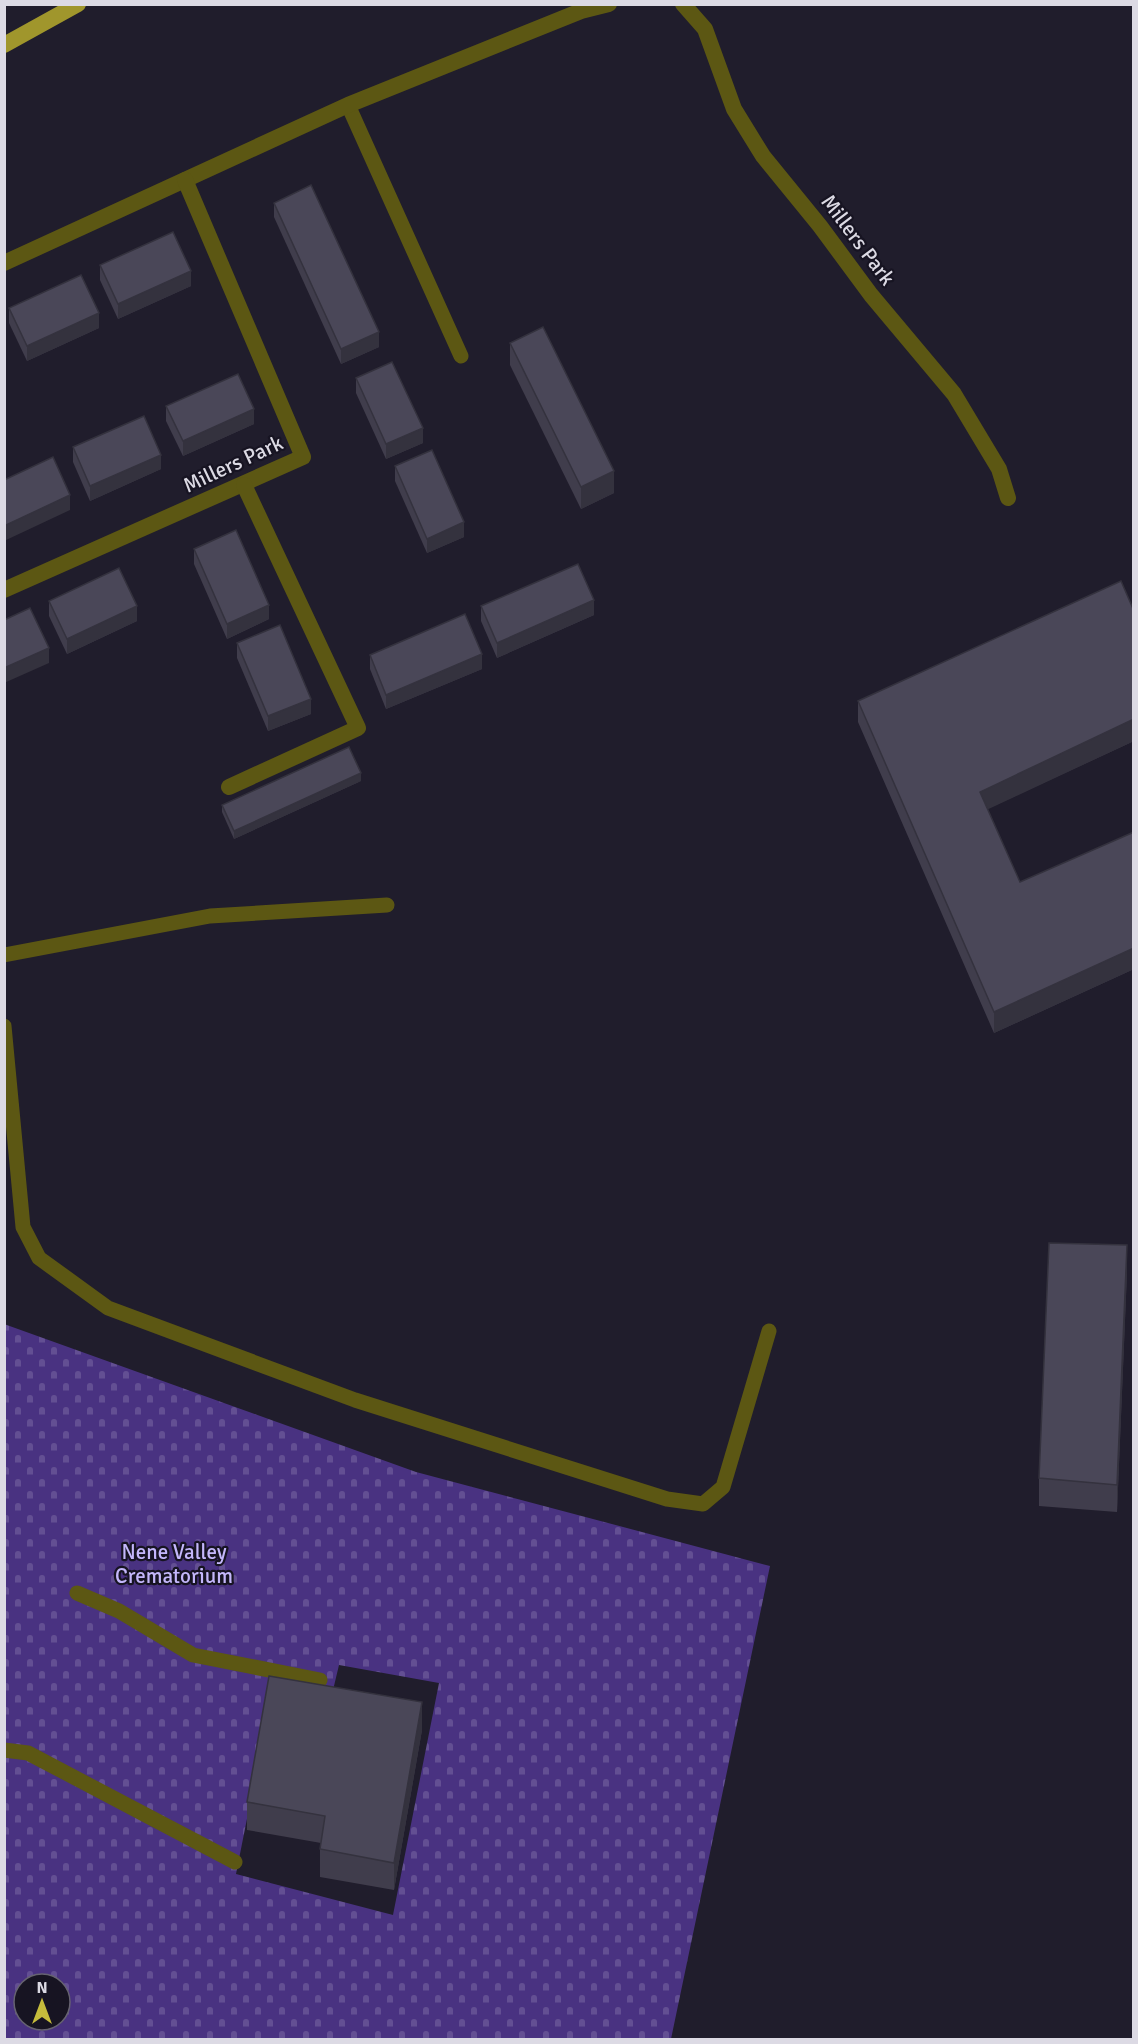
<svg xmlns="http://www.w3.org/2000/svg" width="1138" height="2044" font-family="Signika,sans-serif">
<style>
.cemetery{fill:url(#cemetery-stones);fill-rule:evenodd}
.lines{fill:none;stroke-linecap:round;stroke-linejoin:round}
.service{stroke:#5c5713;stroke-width:15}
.minor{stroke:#5c5713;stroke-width:16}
.trunk{stroke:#a0962c;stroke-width:16}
.wall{fill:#403d4c}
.shaded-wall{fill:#34323e}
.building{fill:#4a4758;stroke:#34323e;stroke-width:1.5}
.labels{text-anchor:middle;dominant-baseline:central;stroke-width:4.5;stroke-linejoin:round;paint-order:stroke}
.street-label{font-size:21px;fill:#dcdae4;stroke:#171422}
.park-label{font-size:21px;fill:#c4b7fb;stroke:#171422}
</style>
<defs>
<pattern id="cemetery-stones" width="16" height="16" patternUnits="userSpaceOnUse" patternTransform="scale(1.5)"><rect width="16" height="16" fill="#493281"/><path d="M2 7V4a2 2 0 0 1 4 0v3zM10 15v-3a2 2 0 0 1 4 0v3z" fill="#634f93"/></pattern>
</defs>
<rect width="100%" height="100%" fill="#201d2c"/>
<!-- cemetery -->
<path class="cemetery" d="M4,1324L416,1472L770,1566L671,2039H5ZM339,1665L439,1683L393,1915L236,1874L270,1703L328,1711ZM24,1984H60V2020H24Z"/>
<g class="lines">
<!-- service -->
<g class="service">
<polyline points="348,105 461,356"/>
<polyline points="4,955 210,916 387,905"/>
<polyline points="4,1026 23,1227 39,1258 108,1308 355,1400 667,1499 703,1504 723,1487 769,1331"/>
<polyline points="77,1593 119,1611 193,1655 320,1680"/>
<polyline points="4,1750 28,1753 235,1862"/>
</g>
<!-- minor -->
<g class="minor">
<polyline points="683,4 705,29 734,109 763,156 820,226 871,295 954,394 999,469 1008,498"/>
<polyline points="4,263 348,105 581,11 609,4"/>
<polyline points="4,590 303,457 185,180"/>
<polyline points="229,787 358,728 244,485"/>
</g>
<!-- trunk -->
<polyline class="trunk" points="4,45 78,4"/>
</g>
<!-- wall -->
<g class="wall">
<polygon points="274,203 379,347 341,364 274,217"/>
<polygon points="100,265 191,286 118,319 100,280"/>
<polygon points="9,308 99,328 27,361 9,323"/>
<polygon points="510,343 614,493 581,509 510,365"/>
<polygon points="356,378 423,443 386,459 356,393"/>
<polygon points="166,406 254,424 183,456 166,421"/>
<polygon points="73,447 161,469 90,501 73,462"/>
<polygon points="395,466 464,537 427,553 395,481"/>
<polygon points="194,549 269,619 227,639 194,564"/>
<polygon points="49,601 137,621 67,654 49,616"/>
<polygon points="481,606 594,615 497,658 481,621"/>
<polygon points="1134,611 1134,741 987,809 1020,882 1134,832 1134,969 994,1033 858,722 858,701"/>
<polygon points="237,643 311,714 268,731 237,658"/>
<polygon points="370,655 482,669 386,709 370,669"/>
<polygon points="361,781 234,839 222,812 222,805"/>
<polygon points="1127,1272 1117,1512 1039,1506 1039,1478"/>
<polygon points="422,1730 394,1890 320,1877 320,1849 321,1843 247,1830 247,1802"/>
</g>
<!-- shaded-wall -->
<g class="shaded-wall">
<polygon points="191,271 191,286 118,319 118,304"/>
<polygon points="99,313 99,328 27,361 27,346"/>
<polygon points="379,332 379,347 341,364 341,349"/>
<polygon points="254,409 254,424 183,456 183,441"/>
<polygon points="423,428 423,443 386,459 386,444"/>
<polygon points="161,455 161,469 90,501 90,486"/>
<polygon points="614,471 614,493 581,509 581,487"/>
<polygon points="70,495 70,510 4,541 4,526"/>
<polygon points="464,522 464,537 427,553 427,539"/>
<polygon points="594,600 594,615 497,658 497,643"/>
<polygon points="269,605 269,619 227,639 227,624"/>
<polygon points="137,606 137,621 67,654 67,639"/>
<polygon points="49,648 49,663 4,683 4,668"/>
<polygon points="482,654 482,669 386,709 386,695"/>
<polygon points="311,699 311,714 268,731 268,716"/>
<polygon points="1134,719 1134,741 980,813 980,792"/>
<polygon points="361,773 361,781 234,839 234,831"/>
<polygon points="1134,948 1134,969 994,1033 994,1012"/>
<polygon points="1127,1245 1127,1272 1117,1512 1117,1485"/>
<polygon points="422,1702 422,1730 394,1890 394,1863"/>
</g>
<!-- building -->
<g class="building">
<polygon points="311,185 379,332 341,349 274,203"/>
<polygon points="173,232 191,271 118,304 100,265"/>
<polygon points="81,275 99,313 27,346 9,308"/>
<polygon points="543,327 614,471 581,487 510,343"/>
<polygon points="392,362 423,428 386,444 356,378"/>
<polygon points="238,374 254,409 183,441 166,406"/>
<polygon points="144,416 161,455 90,486 73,447"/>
<polygon points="432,450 464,522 427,539 395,466"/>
<polygon points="53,457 70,495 4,526 4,480"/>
<polygon points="236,530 269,605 227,624 194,549"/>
<polygon points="578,564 594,600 497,643 481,606"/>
<polygon points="119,568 137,606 67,639 49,601"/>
<polygon points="1121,581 1134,611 1134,719 980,792 1020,882 1134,832 1134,948 994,1012 858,701"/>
<polygon points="30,608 49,648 4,668 4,620"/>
<polygon points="465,614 482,654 386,695 370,655"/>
<polygon points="280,625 311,699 268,716 237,643"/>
<polygon points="349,747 361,773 234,831 222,805"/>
<polygon points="1049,1243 1127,1245 1117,1485 1039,1478"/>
<polygon points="269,1676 422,1702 394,1863 320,1849 325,1816 247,1802"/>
</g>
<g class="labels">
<!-- street labels -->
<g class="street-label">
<text transform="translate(858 240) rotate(53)">Millers Park</text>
<text transform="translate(233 464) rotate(-25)">Millers Park</text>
</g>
<!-- park labels -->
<g class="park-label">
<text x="174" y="1552">Nene Valley<tspan x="174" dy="24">Crematorium</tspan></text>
</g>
</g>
<!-- border -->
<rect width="1138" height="2044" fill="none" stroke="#dcdae4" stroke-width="12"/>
<!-- north arrow -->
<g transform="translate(42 2002)"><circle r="28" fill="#171422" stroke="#666370" stroke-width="1.5"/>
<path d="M0-4.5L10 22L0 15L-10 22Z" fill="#c6bc3c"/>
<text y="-9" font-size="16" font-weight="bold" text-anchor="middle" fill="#dcdae4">N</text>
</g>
</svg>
